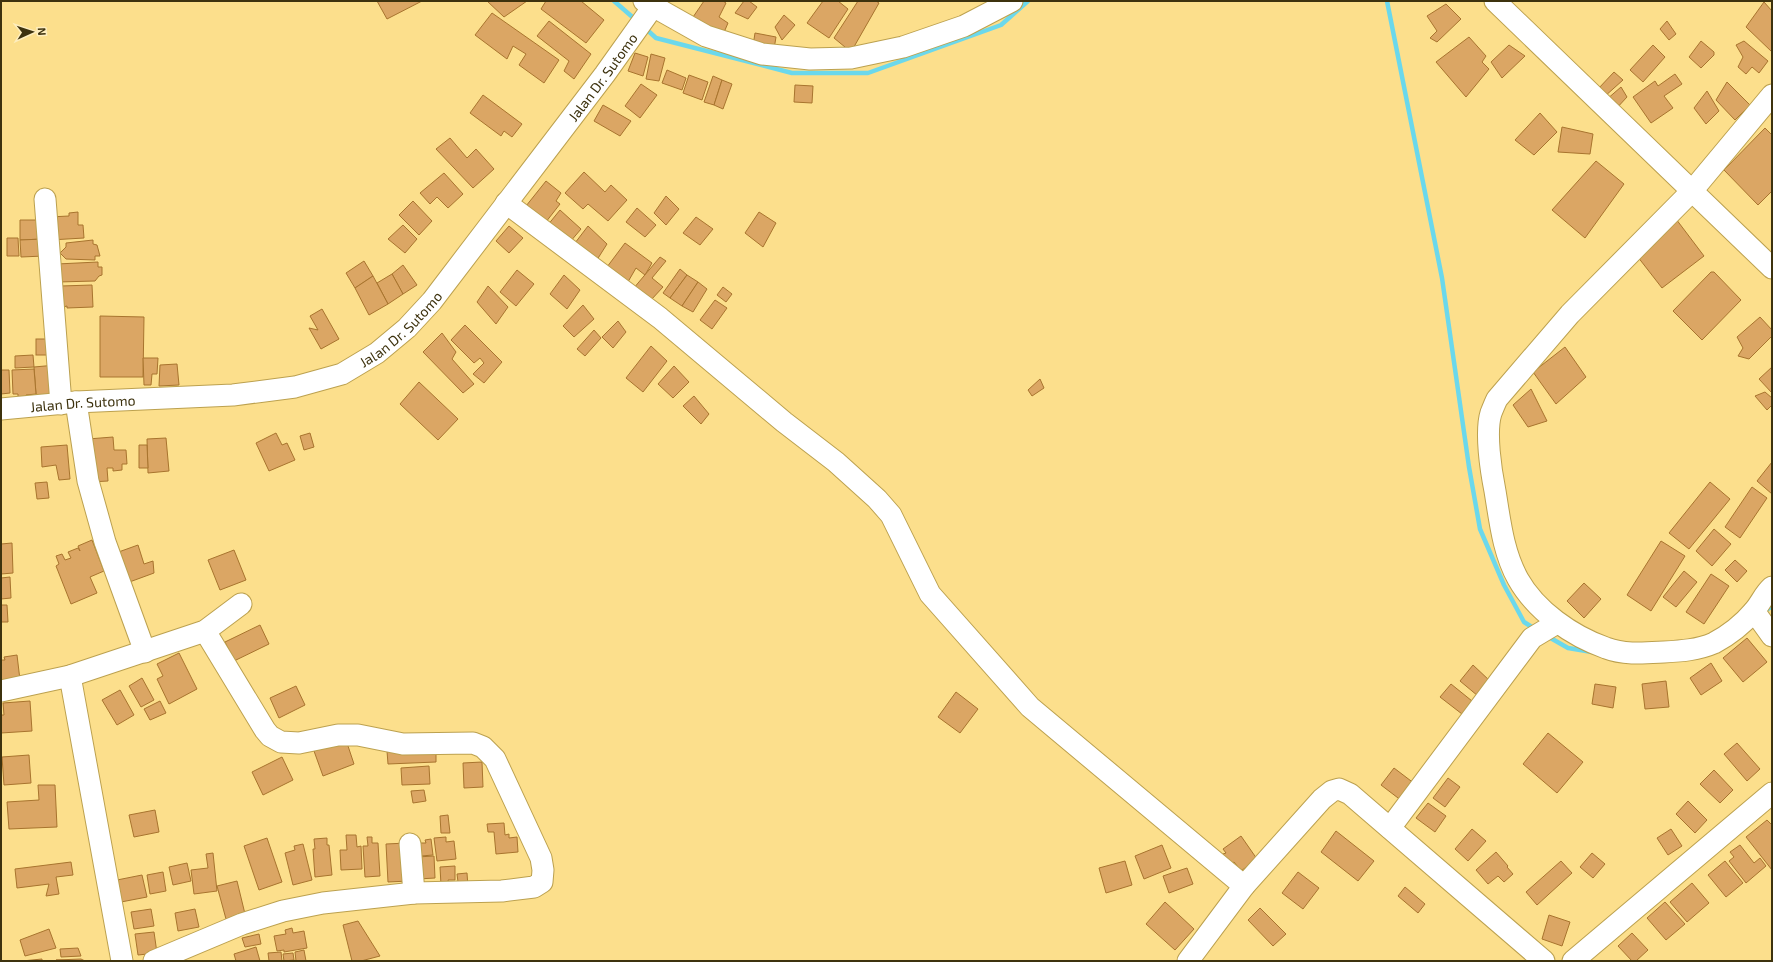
<svg xmlns="http://www.w3.org/2000/svg" width="1773" height="962" font-family="'Exo 2',sans-serif">
<style>
.lines{fill:none;stroke-linecap:round;stroke-linejoin:round}
.stream{stroke:#6bd8ec;stroke-width:4.5}
.building{fill:#dba664;stroke:#a8742e}
.minor-casing{stroke:#bca14f;stroke-width:23}
.minor{stroke:#fff;stroke-width:21}
.labels{text-anchor:middle;dominant-baseline:central;stroke-width:3;stroke-linejoin:round;paint-order:stroke}
.street-label{font-size:14px;fill:#3d320e;stroke:#feeebe}
</style>
<rect width="100%" height="100%" fill="#fcdf8c"/>
<g class="lines">
<!-- stream -->
<g class="stream">
<polyline points="614,1 637,21"/>
<polyline points="1387,1 1442,278 1469,467 1480,529 1504,585 1524,622 1535,629"/>
<polyline points="645,28 656,38 792,73 868,73 1001,25 1028,1"/>
<polyline points="1764,612 1772,606"/>
<polyline points="1547,636 1568,648 1592,652"/>
</g>
</g>
<!-- building -->
<g class="building">
<polygon points="377,1 422,1 387,19"/>
<polygon points="487,1 527,1 504,17"/>
<polygon points="546,1 581,1 604,20 586,43 541,9"/>
<polygon points="704,1 723,1 726,3 719,17 728,23 722,37 691,20"/>
<polygon points="744,1 749,1 757,7 748,19 735,13"/>
<polygon points="823,1 838,1 848,9 829,38 807,23"/>
<polygon points="858,1 876,1 879,3 851,52 834,38"/>
<polygon points="1764,2 1772,11 1772,52 1746,27"/>
<polygon points="1446,4 1461,19 1437,42 1430,38 1437,31 1427,16"/>
<polygon points="492,13 559,60 544,83 519,65 526,54 513,46 507,59 475,35"/>
<polygon points="784,15 795,25 782,40 775,27"/>
<polygon points="549,21 591,54 574,79 564,71 569,61 537,36"/>
<polygon points="1667,21 1676,34 1669,40 1660,29"/>
<polygon points="755,33 776,37 774,49 753,46"/>
<polygon points="1469,37 1486,56 1482,62 1489,69 1466,97 1436,62"/>
<polygon points="1701,41 1714,52 1714,55 1701,68 1689,57"/>
<polygon points="1744,41 1768,61 1759,73 1752,67 1746,74 1738,67 1743,57 1736,45"/>
<polygon points="1509,45 1525,56 1502,78 1491,62"/>
<polygon points="1653,45 1665,57 1643,82 1630,70"/>
<polygon points="635,53 648,57 643,76 628,71"/>
<polygon points="651,54 665,58 659,81 646,79"/>
<polygon points="667,70 686,78 682,90 662,83"/>
<polygon points="1614,72 1623,80 1604,97 1598,89"/>
<polygon points="1675,74 1682,84 1664,96 1673,108 1651,123 1633,97 1655,81 1658,86"/>
<polygon points="689,75 708,82 702,100 683,93"/>
<polygon points="713,76 722,80 714,105 704,102"/>
<polygon points="722,80 732,84 723,109 714,105"/>
<polygon points="1727,82 1750,105 1735,120 1716,100"/>
<polygon points="641,84 657,95 640,118 625,106"/>
<polygon points="795,85 813,86 812,103 794,102"/>
<polygon points="1621,87 1627,97 1615,110 1606,100"/>
<polygon points="1707,91 1719,111 1706,124 1694,108"/>
<polygon points="483,95 522,124 512,137 504,131 501,136 470,113"/>
<polygon points="603,105 631,121 620,136 594,121"/>
<polygon points="1540,113 1557,132 1534,155 1515,140"/>
<polygon points="1562,127 1593,134 1590,154 1558,152"/>
<polygon points="1765,128 1772,135 1772,191 1758,205 1724,170"/>
<polygon points="450,138 467,158 476,149 494,169 473,188 436,149"/>
<polygon points="1596,161 1624,184 1585,238 1552,210"/>
<polygon points="584,172 605,192 611,185 627,200 608,221 588,204 583,209 565,193"/>
<polygon points="444,173 463,194 448,208 437,197 430,204 420,193"/>
<polygon points="546,181 561,193 556,201 560,204 542,227 522,211"/>
<polygon points="666,196 679,209 666,225 654,213"/>
<polygon points="413,201 432,221 419,235 399,215"/>
<polygon points="637,208 656,225 645,237 626,222"/>
<polygon points="560,210 581,229 570,242 547,226"/>
<polygon points="78,212 78,225 83,225 84,238 50,240 49,217 69,216 69,213"/>
<polygon points="759,212 776,223 763,247 745,233"/>
<polygon points="696,217 713,229 700,245 683,233"/>
<polygon points="1676,219 1704,256 1662,288 1634,252"/>
<polygon points="20,220 42,220 43,239 20,240"/>
<polygon points="403,225 417,239 405,253 388,239"/>
<polygon points="509,226 523,238 509,253 496,241"/>
<polygon points="588,226 607,244 595,263 575,243"/>
<polygon points="7,238 18,238 19,256 7,256"/>
<polygon points="43,239 44,256 21,257 20,240"/>
<polygon points="93,240 93,244 97,245 100,256 95,256 95,260 66,259 60,253 66,247 66,243"/>
<polygon points="625,243 652,263 645,275 636,268 625,287 604,271"/>
<polygon points="660,257 666,261 652,278 663,287 651,300 633,289"/>
<polygon points="364,261 373,276 355,288 346,273"/>
<polygon points="98,262 98,267 102,267 102,275 99,276 95,281 58,282 57,264"/>
<polygon points="403,265 417,285 403,294 392,274"/>
<polygon points="680,269 687,275 670,298 663,293"/>
<polygon points="517,270 534,284 516,306 500,292"/>
<polygon points="1711,272 1714,272 1741,300 1702,340 1673,311"/>
<polygon points="392,274 403,294 388,304 377,283"/>
<polygon points="564,275 580,290 567,309 550,294"/>
<polygon points="687,275 698,282 682,306 670,298"/>
<polygon points="373,276 388,304 369,315 355,288"/>
<polygon points="698,282 707,289 693,312 682,306"/>
<polygon points="92,285 93,307 67,308 67,306 63,307 61,286"/>
<polygon points="488,286 508,307 496,324 477,302"/>
<polygon points="723,287 732,294 726,302 717,295"/>
<polygon points="715,300 727,308 712,329 700,320"/>
<polygon points="583,305 594,319 574,337 563,326"/>
<polygon points="322,309 339,339 321,349 309,328 318,330 310,316"/>
<polygon points="100,316 144,317 143,377 100,377"/>
<polygon points="1760,317 1772,330 1772,336 1749,359 1738,356 1743,348 1737,337"/>
<polygon points="618,321 626,332 613,348 602,337"/>
<polygon points="465,325 502,362 484,383 473,374 484,363 480,358 474,363 451,340"/>
<polygon points="594,330 601,338 585,356 577,349"/>
<polygon points="442,333 456,352 452,359 474,384 463,393 423,352"/>
<rect x="36" y="339" width="12" height="16"/>
<polygon points="651,346 667,361 643,392 626,378"/>
<polygon points="1565,347 1586,377 1556,404 1533,372"/>
<polygon points="33,355 34,367 15,368 15,356"/>
<polygon points="143,358 158,358 157,374 152,374 151,385 144,385"/>
<polygon points="177,364 179,385 159,386 160,365"/>
<polygon points="56,365 60,402 39,404 36,394 34,367"/>
<polygon points="674,366 689,382 673,398 658,384"/>
<polygon points="1772,367 1772,393 1759,379"/>
<polygon points="34,369 36,394 26,395 26,402 18,402 18,394 13,394 12,370"/>
<polygon points="1,370 9,370 10,393 1,394"/>
<polygon points="1040,379 1044,388 1032,396 1028,390"/>
<polygon points="419,382 458,419 438,440 400,404"/>
<polygon points="1531,389 1547,421 1528,427 1513,405"/>
<polygon points="1765,392 1772,398 1772,405 1767,410 1755,396"/>
<polygon points="694,396 709,414 701,424 683,406"/>
<polygon points="276,433 282,445 287,443 295,460 269,471 256,443"/>
<polygon points="310,433 314,447 304,450 300,436"/>
<polygon points="113,437 114,450 126,450 127,464 122,464 122,470 113,471 113,468 107,468 108,481 90,482 88,439"/>
<polygon points="166,438 169,471 148,473 147,439"/>
<polygon points="67,445 70,479 59,480 56,465 42,467 41,447"/>
<polygon points="139,445 147,445 148,468 139,468"/>
<polygon points="1772,462 1772,494 1757,481"/>
<polygon points="47,482 49,498 37,499 35,483"/>
<polygon points="1710,482 1730,499 1689,549 1669,533"/>
<polygon points="1752,487 1767,498 1740,538 1725,527"/>
<polygon points="1714,529 1731,544 1712,566 1696,551"/>
<polygon points="92,540 104,571 90,577 97,593 71,604 56,566 59,564 56,556 62,554 65,560 71,558 68,552 78,548 80,551 78,546"/>
<polygon points="1661,541 1685,556 1651,611 1627,595"/>
<polygon points="12,543 13,573 1,574 1,544"/>
<polygon points="138,545 144,564 153,561 154,573 124,584 113,554"/>
<polygon points="234,550 246,580 220,590 208,560"/>
<polygon points="1735,560 1747,571 1737,582 1725,570"/>
<polygon points="1684,571 1697,582 1676,607 1663,597"/>
<polygon points="1711,574 1729,586 1704,624 1686,612"/>
<polygon points="10,577 11,598 1,599 1,578"/>
<polygon points="1584,583 1601,599 1584,618 1567,601"/>
<polygon points="1,605 7,605 8,622 1,622"/>
<polygon points="260,625 269,644 234,661 225,642"/>
<polygon points="1747,638 1767,662 1743,682 1723,658"/>
<polygon points="179,653 197,689 169,704 157,679 163,676 157,664"/>
<polygon points="17,655 20,680 1,682 1,660 5,660 4,657"/>
<polygon points="1711,663 1722,681 1701,695 1690,678"/>
<polygon points="1473,665 1490,681 1478,696 1460,681"/>
<polygon points="142,678 154,700 141,707 129,686"/>
<polygon points="1666,681 1669,707 1645,709 1642,684"/>
<polygon points="1451,684 1472,701 1462,714 1440,697"/>
<polygon points="1595,684 1616,687 1613,708 1592,704"/>
<polygon points="296,686 305,705 279,718 270,698"/>
<polygon points="120,690 134,715 117,725 102,700"/>
<polygon points="956,692 978,709 960,733 938,717"/>
<polygon points="30,701 32,731 1,733 1,715 4,715 3,703"/>
<polygon points="160,701 166,713 150,720 144,709"/>
<polygon points="1548,733 1583,762 1557,793 1523,764"/>
<polygon points="346,740 354,764 323,776 314,751"/>
<polygon points="1737,743 1760,769 1747,781 1724,754"/>
<polygon points="436,748 436,762 388,764 387,751"/>
<polygon points="29,755 31,783 4,785 2,757"/>
<polygon points="282,757 293,780 263,795 252,772"/>
<polygon points="482,762 483,787 464,788 463,763"/>
<polygon points="429,766 430,784 402,785 401,768"/>
<polygon points="1394,768 1415,784 1402,801 1381,785"/>
<polygon points="1714,770 1733,790 1720,803 1700,784"/>
<polygon points="1448,778 1460,787 1445,807 1433,798"/>
<polygon points="38,785 55,785 57,827 9,829 7,802 39,800"/>
<polygon points="424,790 426,801 413,803 411,791"/>
<polygon points="1688,801 1707,820 1695,833 1676,814"/>
<polygon points="1428,803 1446,816 1435,832 1416,818"/>
<polygon points="155,810 159,832 134,837 129,815"/>
<polygon points="448,815 450,833 441,833 440,816"/>
<polygon points="1767,820 1772,825 1772,870 1746,837"/>
<polygon points="504,823 505,835 509,834 509,838 517,837 518,852 496,854 494,832 488,832 487,824"/>
<polygon points="1472,829 1486,841 1468,861 1455,849"/>
<polygon points="1671,829 1682,846 1668,855 1657,838"/>
<polygon points="1336,831 1374,861 1358,881 1321,852"/>
<polygon points="346,835 356,835 357,847 361,846 362,869 341,870 340,850 347,850"/>
<polygon points="1241,836 1257,859 1241,871 1234,862 1231,864 1223,854 1226,853 1223,849"/>
<polygon points="367,837 372,837 372,843 378,843 380,876 365,877 363,846 368,846"/>
<polygon points="446,837 446,842 454,841 456,859 437,861 434,838"/>
<polygon points="267,838 282,882 259,890 244,846"/>
<polygon points="327,838 327,845 329,845 332,875 315,877 313,849 315,849 314,839"/>
<polygon points="431,839 433,855 421,856 420,843 426,843 425,840"/>
<polygon points="407,843 409,881 388,882 386,844"/>
<polygon points="303,844 312,880 293,885 285,853 295,850 294,846"/>
<polygon points="1162,845 1171,868 1144,879 1135,856"/>
<polygon points="1740,845 1754,863 1760,858 1766,866 1746,883 1729,861 1734,857 1730,852"/>
<polygon points="1496,852 1508,866 1507,867 1513,874 1504,882 1498,876 1488,884 1476,870"/>
<polygon points="213,853 217,891 194,894 191,870 208,868 206,854"/>
<polygon points="1592,853 1605,864 1593,878 1580,867"/>
<polygon points="434,856 435,878 418,879 417,857"/>
<polygon points="1125,861 1132,885 1106,893 1099,868"/>
<polygon points="1561,861 1572,873 1537,905 1526,892"/>
<polygon points="1725,861 1743,883 1726,897 1708,875"/>
<polygon points="71,862 73,875 56,877 59,894 46,896 49,884 17,888 15,869"/>
<polygon points="187,863 191,881 173,885 169,867"/>
<polygon points="455,866 455,880 448,880 449,885 441,885 440,867"/>
<polygon points="1187,868 1193,884 1169,893 1163,876"/>
<polygon points="163,872 166,891 150,894 147,875"/>
<polygon points="1298,872 1319,888 1303,909 1282,893"/>
<polygon points="467,873 468,887 458,882 457,874"/>
<polygon points="142,875 147,897 121,902 117,880"/>
<polygon points="237,881 245,914 226,919 217,886"/>
<polygon points="1692,883 1709,903 1687,922 1670,902"/>
<polygon points="1405,887 1425,904 1418,913 1398,896"/>
<polygon points="1165,902 1194,929 1175,950 1146,924"/>
<polygon points="1665,902 1685,924 1666,940 1647,918"/>
<polygon points="1260,908 1286,934 1273,946 1248,920"/>
<polygon points="151,909 154,926 134,929 131,912"/>
<polygon points="195,909 199,927 178,931 175,913"/>
<polygon points="1549,915 1570,922 1562,946 1542,939"/>
<polygon points="358,921 380,956 361,961 352,961 343,925"/>
<polygon points="292,928 293,933 304,931 307,948 284,952 284,950 277,951 274,936 286,934 285,930"/>
<polygon points="49,929 56,948 25,956 20,940"/>
<polygon points="154,932 157,953 138,955 135,934"/>
<polygon points="1632,933 1648,950 1636,961 1632,961 1618,946"/>
<polygon points="259,934 261,944 245,947 242,938"/>
<polygon points="256,947 260,961 236,961 234,954"/>
<polygon points="78,948 81,956 61,957 60,949"/>
<polygon points="304,950 306,961 296,961 295,952"/>
<polygon points="281,952 282,961 269,961 268,953"/>
<polygon points="293,953 294,960 284,961 283,954"/>
<polygon points="42,959 42,961 22,961"/>
<polygon points="81,959 85,961 56,960"/>
</g>
<g class="lines">
<defs>
<g id="minor">
<polyline points="644,1 706,36 762,54 810,59 851,58 903,47 964,26 1012,1"/>
<polyline points="1495,1 1772,268"/>
<path d="M1772,95L1692,191L1570,314L1497,399C1495,403 1493,408 1491,413C1485,432 1491,471 1495,491C1500,521 1503,552 1518,579C1536,611 1572,636 1606,648C1624,655 1645,653 1664,652C1681,651 1698,650 1714,643C1729,635 1743,624 1754,611C1761,603 1764,594 1772,587"/>
<polyline points="45,199 61,404"/>
<polyline points="506,203 660,318 784,422 836,462 877,499 891,515 930,594 1030,707 1244,886 1188,961"/>
<polyline points="76,402 88,481 105,542 145,652"/>
<path id="s1" d="M1,409L76,402L233,395L295,387L342,374L377,353L407,328L432,301L605,74L657,1"/>
<polyline points="1754,611 1772,636"/>
<polyline points="70,676 122,961"/>
<polyline points="1,691 70,676 205,631 241,604"/>
<polyline points="1390,828 1532,638 1557,623"/>
<polyline points="410,844 414,893"/>
<polyline points="1244,886 1322,799 1332,791 1339,789 1350,794 1544,961"/>
<polyline points="154,961 242,924 283,911 323,903 414,893 502,891 534,887 542,882 543,870 541,858 495,759 483,747 473,743 403,744 358,735 338,735 299,743 281,742 270,736 265,730 205,631"/>
<polyline points="1573,961 1772,793"/>
</g>
</defs>
<!-- minor casing -->
<use href="#minor" class="minor-casing"/>
<!-- minor -->
<use href="#minor" class="minor"/>
</g>
<g class="labels">
<!-- street labels -->
<g class="street-label">
<text stroke="none"><textPath href="#s1" startOffset="742">Jalan Dr. Sutomo</textPath></text>
<text stroke="none"><textPath href="#s1" startOffset="418">Jalan Dr. Sutomo</textPath></text>
<text stroke="none"><textPath href="#s1" startOffset="82">Jalan Dr. Sutomo</textPath></text>
</g>
</g>
<!-- border -->
<rect width="1773" height="962" fill="none" stroke="#3d320e" stroke-width="4"/>
<!-- north arrow -->
<g transform="translate(32 32) rotate(87)" stroke="#feeebe" stroke-width="3" paint-order="stroke">
<path d="M0-3L7 15L0 10L-7 15Z" fill="#3d320e"/>
<text y="-6" font-size="11" font-weight="bold" text-anchor="middle" fill="#3d320e">N</text>
</g>
</svg>
